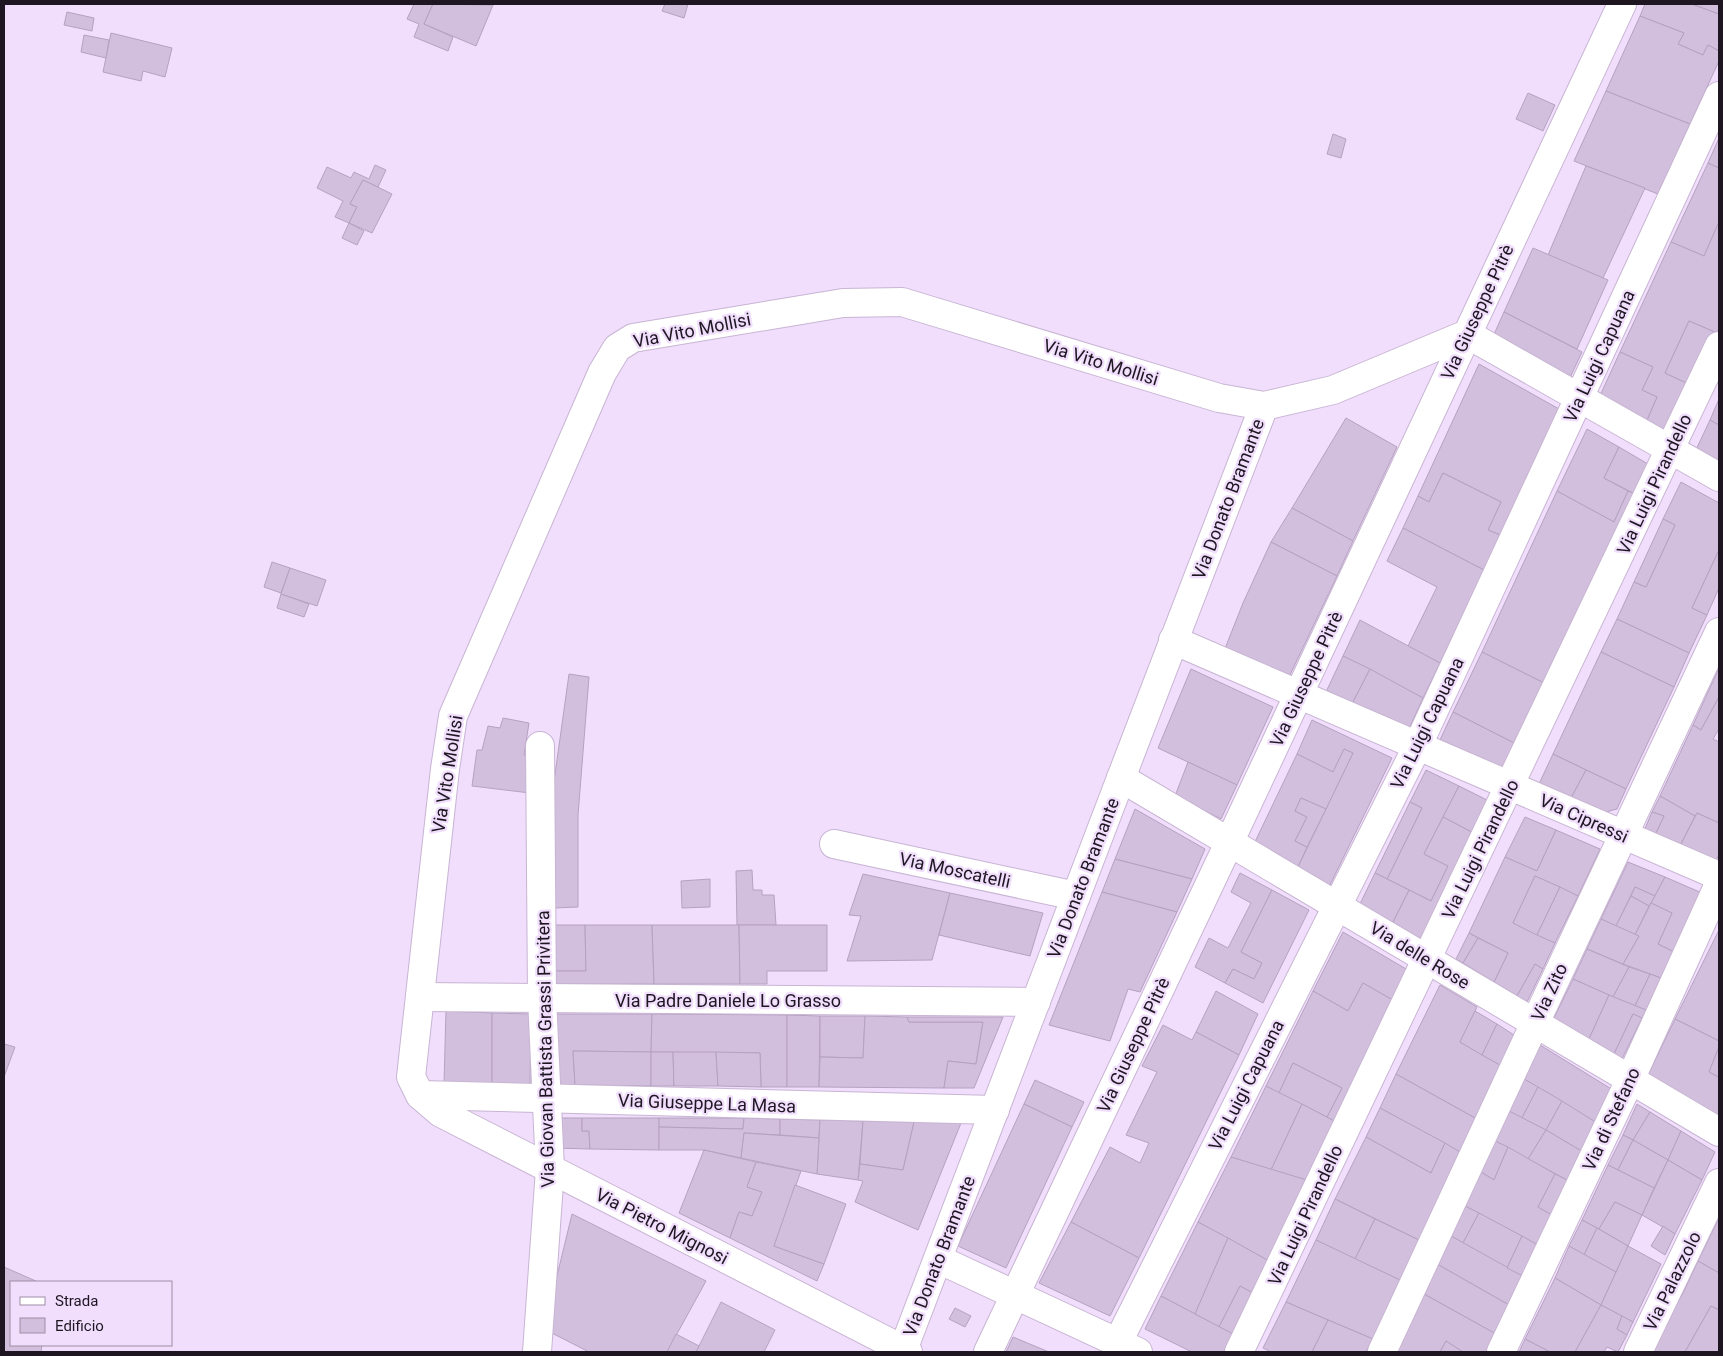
<svg xmlns="http://www.w3.org/2000/svg" width="1723" height="1356" font-family="Roboto,sans-serif">
<style>
.building{fill:#d2bfdd;stroke:#b5a2c0}
.lines{fill:none;stroke-linecap:round;stroke-linejoin:round}
.minor-casing{stroke:#c8b5d3;stroke-width:30}
.minor{stroke:#fff;stroke-width:28}
.labels{text-anchor:middle;dominant-baseline:central;stroke-width:4.5;stroke-linejoin:round;paint-order:stroke}
.street-label{font-size:18px;fill:#1e1722;stroke:#f1ddfc}
</style>
<rect width="100%" height="100%" fill="#f1ddfc"/>
<!-- building -->
<g class="building">
<polygon points="414,4 433,4 424,24 453,37 448,51 414,37 419,24 407,19"/>
<polygon points="433,4 493,5 476,46 424,24"/>
<polygon points="665,4 688,4 684,18 662,11"/>
<polygon points="1645,4 1692,4 1719,14 1719,51 1708,45 1703,55 1678,44 1684,33 1640,16"/>
<polygon points="1692,4 1719,4 1719,14"/>
<polygon points="67,12 94,18 92,31 64,25"/>
<polygon points="1640,16 1684,33 1678,44 1703,55 1708,45 1719,51 1719,61 1690,124 1606,91"/>
<polygon points="111,33 172,48 165,77 143,71 141,81 103,72"/>
<polygon points="84,35 109,40 106,58 81,52"/>
<polygon points="1606,91 1690,124 1658,194 1574,161"/>
<polygon points="1528,93 1555,105 1543,131 1516,119"/>
<polygon points="1333,134 1346,139 1341,158 1327,154"/>
<polygon points="1719,138 1719,168 1708,163"/>
<polygon points="1708,163 1719,168 1719,222 1704,256 1671,242"/>
<polygon points="375,165 386,170 378,187 363,180 350,204 357,207 349,223 335,217 343,201 317,188 327,167 351,178 354,172 369,179"/>
<polygon points="1586,166 1645,188 1603,278 1548,255"/>
<polygon points="363,180 392,194 372,233 349,223 357,207 350,204"/>
<polygon points="1719,222 1719,328 1717,333 1689,321 1665,373 1693,386 1668,440 1644,427 1657,397 1642,390 1653,367 1620,352 1671,242 1704,256"/>
<polygon points="349,223 364,231 357,245 342,238"/>
<polygon points="1533,248 1608,280 1577,349 1504,312"/>
<polygon points="1504,312 1582,352 1567,384 1491,341"/>
<polygon points="1689,321 1717,333 1693,386 1665,373"/>
<polygon points="1620,352 1653,367 1642,390 1657,397 1644,427 1598,400"/>
<polygon points="1479,364 1559,409 1500,535 1488,530 1501,502 1443,473 1429,502 1418,496"/>
<polygon points="1719,399 1719,425 1710,420"/>
<polygon points="1346,418 1397,447 1353,541 1292,508"/>
<polygon points="1710,420 1719,425 1719,467 1694,454"/>
<polygon points="1587,429 1619,447 1604,478 1628,491 1614,522 1557,491"/>
<polygon points="1619,447 1653,467 1639,496 1604,478"/>
<polygon points="1443,473 1501,502 1488,530 1500,535 1484,570 1403,528 1418,496 1429,502"/>
<polygon points="1681,482 1719,503 1719,550 1692,608 1707,615 1689,653 1617,619 1634,582 1646,587 1675,525 1663,519"/>
<polygon points="1557,491 1614,522 1628,491 1639,496 1550,686 1482,652"/>
<polygon points="1292,508 1353,541 1337,576 1271,542"/>
<polygon points="1663,519 1675,525 1646,587 1634,582"/>
<polygon points="1403,528 1484,570 1440,663 1408,646 1437,587 1387,561"/>
<polygon points="1271,542 1337,576 1288,679 1224,651 1243,603"/>
<polygon points="1719,550 1719,588 1707,615 1692,608"/>
<polygon points="272,562 290,568 281,593 264,587"/>
<polygon points="290,568 326,580 317,606 281,594"/>
<polygon points="281,594 309,604 304,617 277,608"/>
<polygon points="1617,619 1689,653 1674,687 1601,652"/>
<polygon points="1360,620 1440,663 1423,698 1343,656"/>
<polygon points="1482,652 1550,686 1522,747 1453,712"/>
<polygon points="1601,652 1674,687 1626,789 1553,754"/>
<polygon points="1343,656 1370,669 1351,706 1325,694"/>
<polygon points="1719,668 1719,697 1701,730 1693,725"/>
<polygon points="1191,669 1273,707 1237,785 1158,748"/>
<polygon points="1370,669 1423,698 1407,733 1351,706"/>
<polygon points="569,674 589,677 578,815 578,907 554,908 552,796"/>
<polygon points="1719,697 1719,729 1713,739 1719,742 1719,823 1697,813 1695,816 1660,796 1693,725 1701,730"/>
<polygon points="1453,712 1522,747 1501,770 1439,742"/>
<polygon points="503,718 529,723 524,755 536,757 530,793 472,786 477,750 482,750 488,726 500,728"/>
<polygon points="1312,720 1392,758 1329,887 1297,869 1353,753 1344,749 1333,772 1297,754"/>
<polygon points="1344,749 1353,753 1326,809 1301,798 1295,811 1307,817 1295,841 1307,847 1297,869 1253,846 1297,754 1333,772"/>
<polygon points="1553,754 1586,770 1570,800 1538,786"/>
<polygon points="1188,762 1237,785 1221,819 1175,796"/>
<polygon points="1426,770 1459,786 1424,854 1448,866 1431,901 1387,879 1422,808 1410,802"/>
<polygon points="1586,770 1626,789 1617,809 1602,813 1570,800"/>
<polygon points="1459,786 1495,804 1479,836 1443,817"/>
<polygon points="1660,796 1695,816 1680,846 1655,835 1664,816 1652,812"/>
<polygon points="1301,798 1326,809 1307,847 1295,841 1307,817 1295,811"/>
<polygon points="1410,802 1422,808 1387,879 1375,873"/>
<polygon points="1135,809 1205,849 1192,879 1115,859"/>
<polygon points="1652,812 1664,816 1655,835 1644,831"/>
<polygon points="1697,813 1719,823 1719,854 1716,861 1680,846"/>
<polygon points="1443,817 1479,836 1427,942 1392,924 1409,890 1431,901 1448,866 1424,854"/>
<polygon points="1525,817 1556,830 1537,871 1505,857"/>
<polygon points="1556,830 1600,849 1578,896 1535,876 1513,923 1555,943 1543,969 1535,964 1517,996 1494,982 1508,953 1469,933 1505,857 1537,871"/>
<polygon points="1115,859 1192,879 1177,912 1102,892"/>
<polygon points="1628,862 1665,877 1655,896 1635,887 1616,926 1601,919"/>
<polygon points="752,870 753,890 762,890 762,895 774,895 776,925 737,925 736,871"/>
<polygon points="1240,873 1272,890 1241,952 1262,963 1254,979 1233,969 1225,983 1195,967 1209,938 1228,948 1251,903 1231,892"/>
<polygon points="1375,873 1409,890 1392,924 1358,908"/>
<polygon points="863,874 950,893 932,960 847,961 861,916 849,915"/>
<polygon points="1535,876 1560,887 1537,935 1513,923"/>
<polygon points="1665,877 1702,893 1674,952 1658,944 1672,913 1651,903"/>
<polygon points="710,879 710,907 682,908 681,881"/>
<polygon points="1560,887 1578,896 1555,943 1537,935"/>
<polygon points="1635,887 1655,896 1649,906 1631,896"/>
<polygon points="1272,890 1309,910 1263,1003 1225,983 1233,969 1254,979 1262,963 1241,952"/>
<polygon points="1102,892 1177,912 1140,992 1128,989 1110,1041 1049,1025"/>
<polygon points="950,893 1043,913 1030,956 939,935"/>
<polygon points="1631,896 1649,906 1635,935 1616,926"/>
<polygon points="1651,903 1672,913 1658,944 1674,952 1661,978 1623,964 1639,936 1635,935"/>
<polygon points="1601,919 1639,936 1623,964 1587,949"/>
<polygon points="554,925 585,925 586,971 554,971"/>
<polygon points="585,925 652,925 654,984 554,984 554,971 586,971"/>
<polygon points="652,925 739,925 740,984 654,984"/>
<polygon points="739,925 827,925 827,971 767,971 767,984 740,984"/>
<polygon points="1719,930 1719,1041 1675,1019"/>
<polygon points="1343,932 1413,973 1398,1003 1363,983 1348,1011 1313,991"/>
<polygon points="1469,933 1478,938 1463,963 1456,959"/>
<polygon points="1478,938 1508,953 1494,982 1463,963"/>
<polygon points="1587,949 1629,967 1613,997 1573,979"/>
<polygon points="1535,964 1543,969 1527,1002 1517,996"/>
<polygon points="1629,967 1650,974 1635,1006 1613,997"/>
<polygon points="1650,974 1661,978 1646,1010 1635,1006"/>
<polygon points="1573,979 1609,995 1589,1039 1554,1018"/>
<polygon points="1363,983 1398,1003 1338,1123 1327,1117 1342,1088 1293,1063 1279,1093 1266,1086 1313,991 1348,1011"/>
<polygon points="1440,985 1477,1007 1460,1042 1500,1065 1475,1118 1396,1074"/>
<polygon points="1216,991 1258,1014 1239,1055 1196,1032"/>
<polygon points="1609,995 1646,1010 1642,1018 1633,1014 1614,1054 1589,1039"/>
<polygon points="446,1011 492,1013 492,1084 444,1083"/>
<polygon points="1475,1011 1497,1024 1482,1055 1460,1042"/>
<polygon points="492,1013 531,1014 530,1085 492,1084"/>
<polygon points="554,1014 652,1014 651,1052 573,1051 575,1085 553,1085"/>
<polygon points="652,1014 787,1015 787,1087 761,1087 760,1053 651,1052"/>
<polygon points="1633,1014 1642,1018 1622,1059 1614,1054"/>
<polygon points="787,1015 820,1016 819,1087 787,1087"/>
<polygon points="820,1016 865,1016 863,1058 820,1057"/>
<polygon points="865,1016 907,1017 909,1022 983,1022 976,1064 948,1061 944,1088 819,1087 820,1057 863,1058"/>
<polygon points="907,1017 1003,1017 974,1088 944,1088 948,1061 976,1064 983,1022 909,1022"/>
<polygon points="1675,1019 1719,1041 1719,1047 1709,1072 1719,1077 1719,1118 1648,1075"/>
<polygon points="1497,1024 1514,1035 1500,1065 1482,1055"/>
<polygon points="1163,1025 1192,1040 1196,1032 1239,1055 1139,1258 1071,1222 1110,1147 1140,1163 1149,1143 1126,1135 1157,1072 1142,1066"/>
<polygon points="4,1044 15,1047 4,1077"/>
<polygon points="1540,1045 1613,1090 1597,1123 1524,1079"/>
<polygon points="1719,1047 1719,1077 1709,1072"/>
<polygon points="573,1051 651,1052 651,1086 575,1085"/>
<polygon points="651,1052 673,1052 674,1086 651,1086"/>
<polygon points="673,1052 716,1052 718,1086 674,1086"/>
<polygon points="716,1052 760,1053 761,1087 718,1086"/>
<polygon points="1293,1063 1342,1088 1327,1117 1279,1093"/>
<polygon points="1396,1074 1475,1118 1460,1152 1380,1108"/>
<polygon points="1524,1079 1538,1087 1522,1118 1509,1111"/>
<polygon points="1035,1080 1084,1102 1072,1127 1024,1104"/>
<polygon points="1266,1086 1302,1104 1271,1170 1231,1157"/>
<polygon points="1538,1087 1562,1101 1546,1130 1522,1118"/>
<polygon points="1562,1101 1597,1123 1583,1152 1546,1130"/>
<polygon points="1024,1104 1072,1127 1006,1268 958,1246"/>
<polygon points="1302,1104 1338,1123 1310,1181 1271,1170"/>
<polygon points="1637,1104 1650,1112 1633,1140 1623,1135"/>
<polygon points="1380,1108 1445,1143 1431,1173 1366,1137"/>
<polygon points="1509,1111 1546,1130 1528,1159 1495,1141"/>
<polygon points="1650,1112 1681,1131 1668,1160 1633,1140"/>
<polygon points="554,1118 582,1118 582,1131 589,1131 590,1149 554,1148"/>
<polygon points="582,1118 659,1118 659,1150 590,1149 589,1131 582,1131"/>
<polygon points="659,1118 744,1118 743,1129 659,1127"/>
<polygon points="744,1118 780,1119 780,1135 744,1133 741,1158 704,1150 659,1150 659,1127 743,1129"/>
<polygon points="780,1119 820,1120 819,1138 780,1135"/>
<polygon points="820,1120 863,1121 858,1180 817,1174"/>
<polygon points="863,1121 914,1122 903,1170 860,1164"/>
<polygon points="914,1122 961,1123 918,1230 855,1202 863,1181 858,1180 860,1164 903,1170"/>
<polygon points="1546,1130 1583,1152 1569,1181 1528,1159"/>
<polygon points="1681,1131 1715,1152 1702,1180 1668,1160"/>
<polygon points="744,1133 819,1138 817,1174 741,1158"/>
<polygon points="1623,1135 1633,1140 1618,1170 1608,1165"/>
<polygon points="1366,1137 1431,1173 1445,1143 1460,1152 1419,1240 1335,1199"/>
<polygon points="1633,1140 1668,1160 1654,1188 1618,1170"/>
<polygon points="1495,1141 1508,1147 1494,1180 1481,1172"/>
<polygon points="1508,1147 1555,1174 1538,1207 1552,1215 1538,1245 1465,1206 1481,1172 1494,1180"/>
<polygon points="704,1150 756,1162 747,1187 762,1192 752,1216 739,1212 730,1238 679,1213"/>
<polygon points="1231,1157 1310,1181 1269,1261 1198,1222"/>
<polygon points="1668,1160 1702,1180 1675,1234 1642,1215"/>
<polygon points="756,1162 801,1171 774,1246 824,1264 817,1281 730,1238 739,1212 752,1216 762,1192 747,1187"/>
<polygon points="1608,1165 1654,1188 1642,1215 1615,1202 1599,1229 1582,1220"/>
<polygon points="1555,1174 1569,1181 1552,1215 1538,1207"/>
<polygon points="795,1185 846,1204 824,1264 774,1246"/>
<polygon points="1335,1199 1375,1219 1355,1259 1316,1240"/>
<polygon points="1615,1202 1642,1215 1628,1246 1599,1229"/>
<polygon points="1465,1206 1479,1213 1463,1243 1451,1236"/>
<polygon points="1479,1213 1522,1236 1507,1268 1463,1243"/>
<polygon points="572,1214 706,1281 667,1352 589,1352 546,1330 549,1309"/>
<polygon points="1719,1218 1719,1273 1698,1261"/>
<polygon points="1375,1219 1419,1240 1400,1280 1355,1259"/>
<polygon points="1582,1220 1597,1228 1584,1255 1569,1246"/>
<polygon points="1071,1222 1139,1258 1110,1316 1039,1283"/>
<polygon points="1198,1222 1228,1238 1195,1314 1161,1296"/>
<polygon points="1663,1226 1675,1234 1665,1255 1651,1246"/>
<polygon points="1597,1228 1628,1246 1616,1272 1584,1255"/>
<polygon points="1451,1236 1523,1276 1509,1305 1437,1264"/>
<polygon points="1522,1236 1538,1245 1523,1276 1507,1268"/>
<polygon points="1228,1238 1269,1261 1253,1293 1240,1286 1219,1327 1195,1314"/>
<polygon points="1316,1240 1400,1280 1373,1339 1286,1302"/>
<polygon points="1569,1246 1616,1272 1601,1305 1555,1278"/>
<polygon points="1628,1246 1661,1264 1633,1322 1601,1305"/>
<polygon points="1698,1261 1719,1273 1719,1310 1711,1306 1685,1352 1649,1352 1683,1293"/>
<polygon points="1437,1264 1509,1305 1496,1334 1424,1294"/>
<polygon points="4,1267 38,1282 11,1282 11,1345 42,1345 41,1352 4,1352"/>
<polygon points="1555,1278 1601,1305 1575,1352 1550,1352 1525,1339"/>
<polygon points="1240,1286 1253,1293 1233,1334 1219,1327"/>
<polygon points="1424,1294 1496,1334 1487,1352 1463,1352 1446,1341 1440,1352 1397,1352"/>
<polygon points="1161,1296 1233,1334 1224,1352 1192,1352 1145,1329"/>
<polygon points="721,1302 775,1330 764,1352 696,1352"/>
<polygon points="1286,1302 1328,1320 1312,1352 1271,1352 1263,1348"/>
<polygon points="1601,1305 1622,1316 1617,1329 1627,1335 1618,1352 1607,1347 1604,1352 1575,1352"/>
<polygon points="1711,1306 1719,1310 1719,1352 1685,1352"/>
<polygon points="955,1308 971,1316 965,1327 949,1319"/>
<polygon points="1622,1316 1633,1322 1627,1335 1617,1329"/>
<polygon points="1328,1320 1373,1339 1366,1352 1312,1352"/>
<polygon points="676,1334 699,1346 696,1352 667,1352"/>
<polygon points="1013,1337 1049,1352 1006,1352"/>
<polygon points="1525,1339 1550,1352 1519,1352"/>
<polygon points="1446,1341 1463,1352 1440,1352"/>
</g>
<g class="lines">
<defs>
<g id="minor">
<polyline points="1173,640 1719,876"/>
<polyline points="1121,778 1719,1132"/>
<polyline points="834,844 1076,896"/>
<polyline points="420,997 1036,1002"/>
<polyline points="420,1095 995,1110"/>
<polyline points="938,1259 1138,1352"/>
<polyline points="1118,1342 1418,745 1719,96"/>
<polyline points="903,1350 1121,778 1264,406"/>
<polyline points="537,1352 550,1169 542,998 540,746"/>
<polyline points="908,1352 441,1113 420,1095 411,1077 445,769 453,716 602,373 617,348 633,338 843,303 902,302 1219,398 1264,406 1333,390 1467,334 1719,477"/>
<polyline points="988,1352 1229,843 1622,4"/>
<polyline points="1239,1352 1719,346"/>
<polyline points="1382,1352 1535,1023 1719,632"/>
<polyline points="1501,1352 1630,1080 1719,884"/>
<polyline points="1638,1352 1719,1183"/>
</g>
</defs>
<!-- minor casing -->
<use href="#minor" class="minor-casing"/>
<!-- minor -->
<use href="#minor" class="minor"/>
</g>
<g class="labels">
<!-- street labels -->
<g class="street-label">
<text transform="translate(1477 312) rotate(-65)">Via Giuseppe Pitrè</text>
<text transform="translate(692 330) rotate(-11)">Via Vito Mollisi</text>
<text transform="translate(1599 356) rotate(-65)">Via Luigi Capuana</text>
<text transform="translate(1101 362) rotate(17)">Via Vito Mollisi</text>
<text transform="translate(1654 484) rotate(-65)">Via Luigi Pirandello</text>
<text transform="translate(1228 499) rotate(-69)">Via Donato Bramante</text>
<text transform="translate(1306 679) rotate(-65)">Via Giuseppe Pitrè</text>
<text transform="translate(1427 723) rotate(-64)">Via Luigi Capuana</text>
<text transform="translate(447 774) rotate(-81)">Via Vito Mollisi</text>
<text transform="translate(1584 818) rotate(24)">Via Cipressi</text>
<text transform="translate(1480 849) rotate(-64)">Via Luigi Pirandello</text>
<text transform="translate(955 870) rotate(12)">Via Moscatelli</text>
<text transform="translate(1083 878) rotate(-69)">Via Donato Bramante</text>
<text transform="translate(1420 955) rotate(31)">Via delle Rose</text>
<text transform="translate(1549 992) rotate(-65)">Via Zito</text>
<text x="728" y="1000">Via Padre Daniele Lo Grasso</text>
<text transform="translate(1133 1045) rotate(-65)">Via Giuseppe Pitrè</text>
<text transform="translate(545 1049) rotate(-91)">Via Giovan Battista Grassi Privitera</text>
<text transform="translate(1246 1085) rotate(-63)">Via Luigi Capuana</text>
<text transform="translate(707 1103) rotate(2)">Via Giuseppe La Masa</text>
<text transform="translate(1611 1119) rotate(-65)">Via di Stefano</text>
<text transform="translate(1305 1215) rotate(-65)">Via Luigi Pirandello</text>
<text transform="translate(662 1226) rotate(27)">Via Pietro Mignosi</text>
<text transform="translate(939 1256) rotate(-69)">Via Donato Bramante</text>
<text transform="translate(1672 1281) rotate(-64)">Via Palazzolo</text>
</g>
</g>
<!-- border -->
<rect width="1723" height="1356" fill="none" stroke="#1e1722" stroke-width="10"/>
<!-- legend -->
<rect x="10" y="1281" width="162" height="65" fill="#f1ddfc" stroke="#9d8ea5"/>
<rect x="20" y="1297" width="25" height="8" fill="#ffffff" stroke="#9d8ea5"/>
<text x="55" y="1306" font-size="15" fill="#1e1722">Strada</text>
<rect x="20" y="1318" width="25" height="15" fill="#d2bfdd" stroke="#9d8ea5"/>
<text x="55" y="1331" font-size="15" fill="#1e1722">Edificio</text>
</svg>
